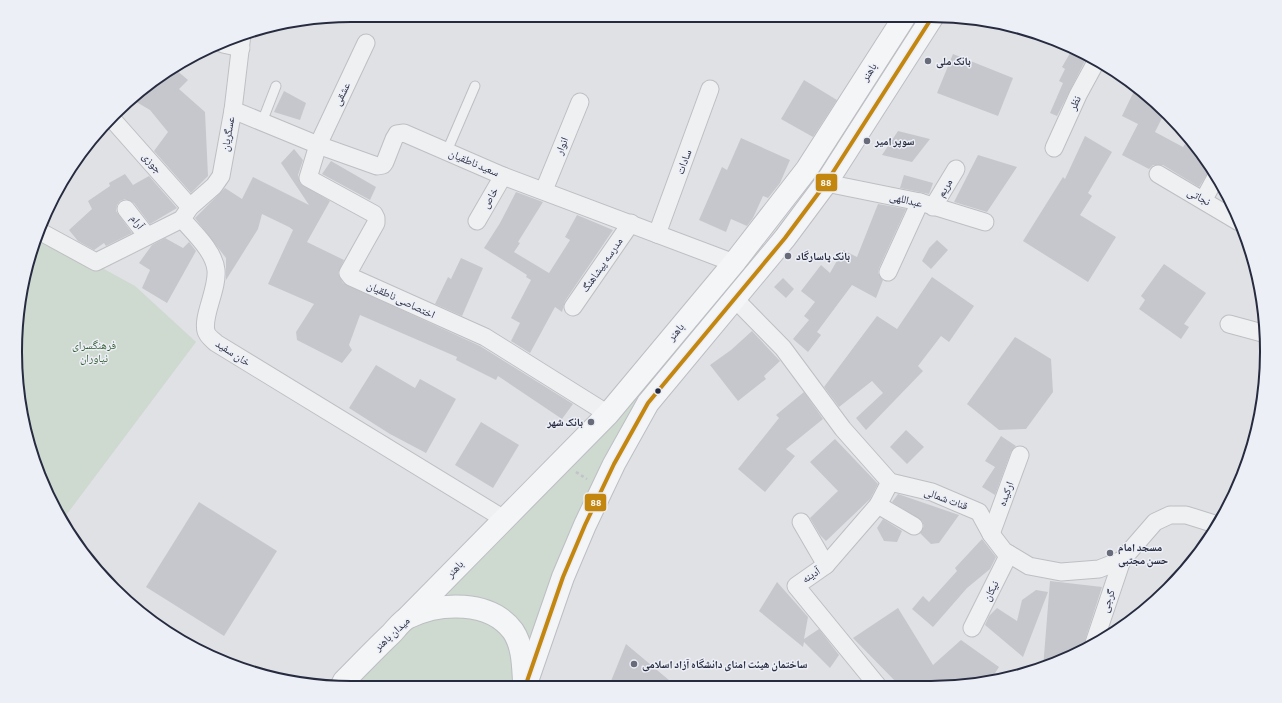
<svg xmlns="http://www.w3.org/2000/svg" width="1282" height="703" font-family="'Alegreya Sans','Noto Naskh Arabic',sans-serif">
<style>
.green{fill:#ced9d0}
.building{fill:#c6c7cc}
.lines{fill:none;stroke-linecap:round;stroke-linejoin:round}
.lane-casing{stroke:#bebfc3;stroke-width:11}
.street-casing{stroke:#bebfc3;stroke-width:19}
.primary-casing{stroke:#bcbec3;stroke-width:24}
.path{stroke:#c2c2c8;stroke-width:2.5;stroke-dasharray:3 3;stroke-linecap:butt}
.lane{stroke:#eff0f2;stroke-width:9}
.street{stroke:#eff0f2;stroke-width:17}
.primary{stroke:#f4f5f6;stroke-width:22}
.bus-1-casing{stroke:#edeff6;stroke-width:7}
.bus-1{stroke:#c38710;stroke-width:4}
.poi-dot{fill:#676b7a;stroke:#edeff6;stroke-width:1.5}
.bus-dot{fill:#262b40;stroke:#edeff6;stroke-width:1.5}
.labels{text-anchor:middle;dominant-baseline:central;stroke-width:3;stroke-linejoin:round;paint-order:stroke}
.poi-label{font-size:11px;font-weight:bold;fill:#262b40;stroke:#edeff6;text-anchor:start}
.street-label{font-size:11px;fill:#262b40;stroke:#edeff6}
.park-label{font-size:11px;fill:#345d32;stroke:#edeff6}
.rim{fill:none;stroke:#262b40;stroke-width:2}
.line-badge{stroke:#edeff6;stroke-width:1.5}
.badge-label{font-size:11px;text-anchor:middle;font-weight:bold;fill:#fff}
</style>
<rect width="100%" height="100%" fill="#e0e1e5"/>
<!-- green -->
<g class="green">
<polygon points="40,234 135,286 196,342 64,518 41,480 16,373 27,264"/>
<polygon points="667,362 626,420 565,544 539,612 530,653 520,631 430,606 581,457"/>
<polygon points="475,615 505,634 513,651 515,687 352,687 414,624 435,618"/>
</g>
<!-- building -->
<g class="building">
<polygon points="1073,48 1088,55 1057,116 1050,113 1063,83 1059,81 1065,69 1062,67"/>
<polygon points="953,54 1013,78 998,116 937,93"/>
<polygon points="175,69 188,80 179,89 205,112 208,176 191,193 154,151 168,132 150,110 133,100 147,84"/>
<polygon points="804,80 837,100 813,137 781,119"/>
<polygon points="1136,87 1153,99 1165,112 1155,132 1183,147 1189,138 1198,147 1211,168 1199,187 1163,165 1153,165 1149,169 1122,155 1138,124 1122,116"/>
<polygon points="284,91 306,103 300,120 274,112"/>
<polygon points="898,131 930,139 912,162 882,155"/>
<polygon points="1085,136 1112,152 1088,193 1092,196 1080,215 1116,237 1088,282 1023,241 1063,177 1065,179"/>
<polygon points="741,138 790,160 780,183 768,198 763,196 753,218 747,226 731,219 726,232 699,220 722,167 727,170"/>
<polygon points="294,149 303,160 298,175 300,183 330,201 307,242 344,260 338,273 343,283 480,346 573,404 562,419 498,376 496,380 456,360 457,357 360,315 349,345 352,350 342,363 297,340 296,332 314,304 268,284 293,230 289,227 262,214 258,229 226,280 226,258 195,218 225,188 242,199 253,177 309,205 281,163"/>
<polygon points="978,155 1017,167 987,212 954,202"/>
<polygon points="331,161 376,187 370,200 322,174"/>
<polygon points="125,174 133,185 149,176 177,208 150,224 134,203 125,199 120,201 117,205 116,211 132,233 106,246 104,243 94,250 78,241 69,230 92,209 88,201 110,186 109,183"/>
<polygon points="904,175 933,183 929,194 900,188"/>
<polygon points="516,192 543,202 518,242 520,243 514,252 549,273 570,240 565,237 577,215 613,230 565,301 562,312 555,307 530,353 511,341 520,323 511,318 531,280 526,277 527,275 484,248 500,223"/>
<polygon points="878,204 906,209 879,268 878,273 883,280 876,298 852,285 817,332 821,335 808,352 793,339 809,320 804,316 815,302 801,291 821,265 830,273 843,250 857,257"/>
<polygon points="165,238 183,248 189,242 196,251 167,303 142,288 150,270 139,263 152,245"/>
<polygon points="937,240 948,250 931,269 922,261 929,248"/>
<polygon points="461,258 483,268 462,316 435,304 448,277 451,279"/>
<polygon points="1164,264 1206,293 1184,324 1189,327 1181,339 1139,309 1145,300 1141,296"/>
<polygon points="932,277 974,306 949,342 941,336 918,366 923,371 866,430 856,418 883,393 872,381 839,407 824,387 877,316 897,329"/>
<polygon points="783,278 794,289 786,298 774,287"/>
<polygon points="752,331 780,361 764,376 766,379 738,401 710,365 731,350"/>
<polygon points="1015,337 1051,359 1053,392 1026,429 999,430 967,404"/>
<polygon points="376,365 415,388 420,379 456,399 426,453 390,434 349,408"/>
<polygon points="804,392 823,419 786,449 795,456 765,492 738,469 779,418 776,415"/>
<polygon points="481,422 519,445 493,488 455,465"/>
<polygon points="906,430 924,447 907,464 890,447"/>
<polygon points="1001,436 1016,446 1011,452 995,495 982,487 995,467 985,461"/>
<polygon points="835,439 878,484 870,499 826,541 820,535 810,518 838,491 810,462"/>
<polygon points="898,494 959,515 939,543 931,544 920,533 924,526 922,521 892,502"/>
<polygon points="199,502 277,551 224,636 146,587"/>
<polygon points="883,519 902,531 897,542 884,541 877,528"/>
<polygon points="982,539 996,557 990,569 967,588 933,627 912,609 923,596 929,602 957,571 955,568"/>
<polygon points="1050,581 1102,587 1085,640 1085,647 1043,668"/>
<polygon points="777,582 808,617 804,639 819,629 839,655 830,668 804,642 803,647 759,611"/>
<polygon points="1036,590 1048,592 1023,657 985,625 989,616 997,608 1017,621 1022,600"/>
<polygon points="898,608 933,665 961,640 999,667 989,682 974,685 899,685 853,638"/>
<polygon points="626,644 676,686 609,686"/>
</g>
<g class="lines">
<defs>
<g id="lane">
<polyline points="262,122 276,86"/>
<polyline points="447,151 475,86"/>
</g>
<g id="street">
<polyline points="366,43 318,145 308,178 374,214 376,218 376,223 348,273 351,277 485,337 608,414"/>
<polyline points="223,44 241,48"/>
<polyline points="233,110 318,145 377,166 383,165 385,162 394,139 397,134 404,133 503,176 734,263"/>
<polyline points="113,120 190,207"/>
<polyline points="1054,148 1078,95 1097,60"/>
<polyline points="1158,174 1239,222"/>
<polyline points="826,183 920,202 985,222"/>
<polyline points="544,190 580,102"/>
<polyline points="1204,199 1216,177"/>
<polyline points="933,207 956,169"/>
<polyline points="126,209 147,236"/>
<path d="M182,219C194,233 214,251 216,270C218,289 202,316 206,331C207,336 213,340 216,343L504,519"/>
<polyline points="477,221 503,176"/>
<polyline points="41,232 96,262 182,219 190,207 214,186 221,176 233,110 242,34"/>
<polyline points="657,234 710,89"/>
<polyline points="888,272 920,202"/>
<polyline points="735,299 783,348 843,429 890,482 932,492 979,512 991,534 1004,551 1029,566 1061,572 1099,569 1122,560 1155,522 1170,515 1186,515 1218,525"/>
<polyline points="573,307 631,223"/>
<polyline points="1229,324 1266,334"/>
<polyline points="878,505 914,526"/>
<polyline points="801,522 826,565"/>
<polyline points="991,534 1020,455"/>
<polyline points="972,628 1009,554"/>
<polyline points="1094,643 1122,560"/>
<polyline points="877,685 796,586 826,565 878,505 890,482"/>
</g>
<g id="primary">
<polyline points="408,617 608,414 734,263 807,169 905,16"/>
<path d="M341,687L344,681C360,665 375,649 391,634C396,629 402,620 409,617C440,602 490,600 513,631C523,646 523,665 524,681"/>
<polyline points="525,687 563,577 585,525 614,464 648,403 785,238 826,183 933,16"/>
</g>
</defs>
<!-- lane casing -->
<use href="#lane" class="lane-casing"/>
<!-- street casing -->
<use href="#street" class="street-casing"/>
<!-- primary casing -->
<use href="#primary" class="primary-casing"/>
<!-- path -->
<polyline class="path" points="576,472 587,479"/>
<!-- lane -->
<use href="#lane" class="lane"/>
<!-- street -->
<use href="#street" class="street"/>
<!-- primary -->
<use href="#primary" class="primary"/>
<defs>
<polyline id="bus-1" points="525,687 563,577 585,525 614,464 648,403 785,238 826,183 933,16"/>
</defs>
<!-- bus-1 casing -->
<use href="#bus-1" class="bus-1-casing"/>
<!-- bus-1 -->
<use href="#bus-1" class="bus-1"/>
</g>
<!-- markers -->
<g class="poi-dot">
<circle cx="928" cy="61" r="4"/>
<circle cx="867" cy="141" r="4"/>
<circle cx="788" cy="256" r="4"/>
<circle cx="591" cy="422" r="4"/>
<circle cx="1110" cy="553" r="4"/>
<circle cx="634" cy="664" r="4"/>
</g>
<circle class="bus-dot" cx="658" cy="391" r="3.5"/>
<g class="labels">
<!-- poi labels -->
<g class="poi-label">
<text x="936" y="61">بانک ملی</text>
<text x="875" y="141">سوپر امیر</text>
<text x="796" y="256">بانک پاسارگاد</text>
<text x="583" y="422" text-anchor="end">بانک شهر</text>
<text x="1118" y="547">مسجد امام<tspan x="1118" dy="13">حسن مجتبی</tspan></text>
<text x="642" y="664">ساختمان هیئت امنای دانشگاه آزاد اسلامی</text>
</g>
<!-- street labels -->
<g class="street-label">
<text transform="translate(869 72) rotate(-57)">باهنر</text>
<text transform="translate(342 94) rotate(-64)">عشقی</text>
<text transform="translate(1075 103) rotate(-65)">نظر</text>
<text transform="translate(228 134) rotate(-80)">عسگریان</text>
<text transform="translate(562 146) rotate(-68)">انوار</text>
<text transform="translate(684 162) rotate(-70)">سادات</text>
<text transform="translate(152 163) rotate(49)">جوزی</text>
<text transform="translate(474 163) rotate(23)">سعید ناطقیان</text>
<text transform="translate(945 188) rotate(-59)">مریم</text>
<text transform="translate(1199 197) rotate(29)">نجاتی</text>
<text transform="translate(490 198) rotate(-60)">خاص</text>
<text transform="translate(906 200) rotate(13)">عبداللهی</text>
<text transform="translate(137 222) rotate(53)">آرام</text>
<text transform="translate(602 265) rotate(-55)">مدرسه پیشاهنگ</text>
<text transform="translate(401 300) rotate(25)">اختصاصی ناطقیان</text>
<text transform="translate(676 332) rotate(-50)">باهنر</text>
<text transform="translate(233 353) rotate(33)">خان سفید</text>
<text transform="translate(1006 494) rotate(-70)">ارکیده</text>
<text transform="translate(946 499) rotate(20)">قنات شمالى</text>
<text transform="translate(455 569) rotate(-46)">باهنر</text>
<text transform="translate(811 575) rotate(-33)">آدینه</text>
<text transform="translate(991 591) rotate(-63)">نیکان</text>
<text transform="translate(1108 601) rotate(-72)">گرجی</text>
<text transform="translate(392 634) rotate(-43)">میدان باهنر</text>
</g>
<!-- park labels -->
<g class="park-label">
<text x="94" y="345">فرهنگسرای<tspan x="94" dy="13">نیاوران</tspan></text>
</g>
</g>
<!-- crop -->
<path d="M0 0H1282V703H0ZM351 22H931A329 329 0 0 1 1260 351V352A329 329 0 0 1 931 681H351A329 329 0 0 1 22 352V351A329 329 0 0 1 351 22Z" fill="#edeff6" fill-rule="evenodd"/>
<path class="rim" d="M351 22H931A329 329 0 0 1 1260 351V352A329 329 0 0 1 931 681H351A329 329 0 0 1 22 352V351A329 329 0 0 1 351 22Z"/>
<g class="line-badge">
<rect x="815" y="173" width="23" height="19" rx="4" fill="#c38710"/>
<rect x="584" y="493" width="23" height="19" rx="4" fill="#c38710"/>
</g>
<g class="badge-label">
<text x="826" y="186">88</text>
<text x="596" y="506">88</text>
</g>
</svg>
